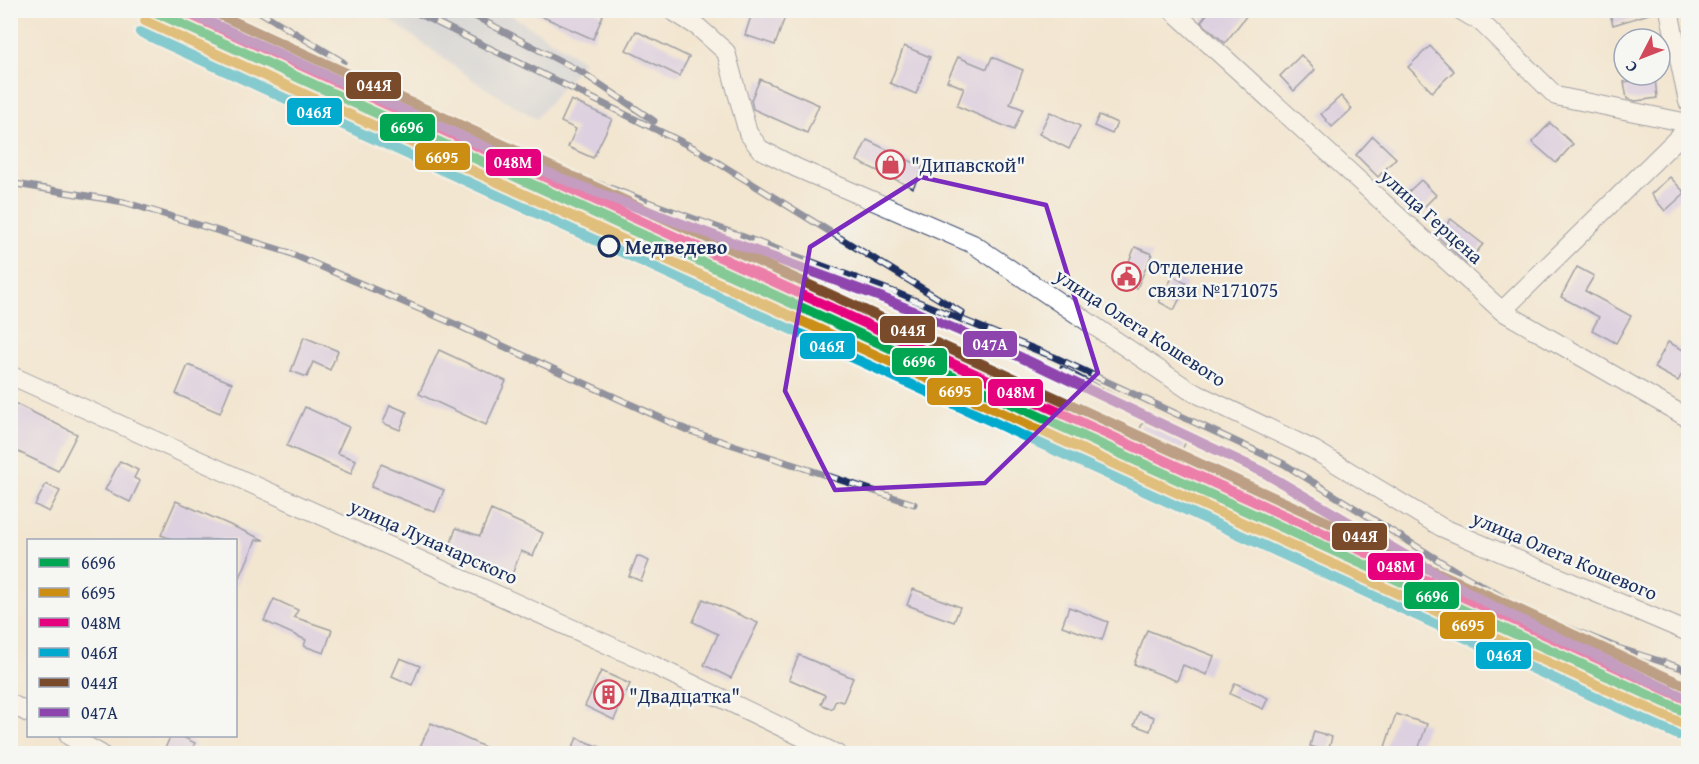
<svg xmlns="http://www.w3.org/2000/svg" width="1699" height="764" font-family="'Gentium Book Plus',serif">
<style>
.industrial{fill:#b8c5de}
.building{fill:#c3b7f4}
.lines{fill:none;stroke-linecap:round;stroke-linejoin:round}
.minor-casing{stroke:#3b4a6f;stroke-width:20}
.minor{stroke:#fff;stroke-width:18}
.rail-casing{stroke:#1b2f5e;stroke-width:7}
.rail{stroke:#f6f6f2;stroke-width:4.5;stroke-dasharray:14;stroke-linecap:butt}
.rail-1-casing{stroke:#f6f6f2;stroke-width:15}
.rail-2-casing{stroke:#f6f6f2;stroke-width:15}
.rail-3-casing{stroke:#f6f6f2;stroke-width:15}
.rail-4-casing{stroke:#f6f6f2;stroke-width:15}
.rail-5-casing{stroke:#f6f6f2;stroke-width:15}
.rail-6-casing{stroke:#f6f6f2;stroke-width:15}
.rail-1{stroke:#00a651;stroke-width:10}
.rail-2{stroke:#cb8e13;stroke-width:10}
.rail-3{stroke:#e5007d;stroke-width:10}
.rail-4{stroke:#00a9ce;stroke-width:10}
.rail-5{stroke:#7a4b2a;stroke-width:10}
.rail-6{stroke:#8e44ad;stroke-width:10}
.marked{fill:none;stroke:#7b2cbf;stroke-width:4.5;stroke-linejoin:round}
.stop-dot{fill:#f6f6f2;stroke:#1b2f5e;stroke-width:3}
.labels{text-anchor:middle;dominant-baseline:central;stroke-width:5;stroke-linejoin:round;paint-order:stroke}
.poi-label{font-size:20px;fill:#1b2f5e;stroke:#f6f6f2;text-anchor:start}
.street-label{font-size:20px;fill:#1b2f5e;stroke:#f6f6f2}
.stop-label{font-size:20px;font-weight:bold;fill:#1b2f5e;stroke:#f6f6f2;text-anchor:start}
.line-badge{stroke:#f6f6f2;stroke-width:2}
.badge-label{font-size:16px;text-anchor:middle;font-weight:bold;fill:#fff}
</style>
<rect width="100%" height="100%" fill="#f6f6f2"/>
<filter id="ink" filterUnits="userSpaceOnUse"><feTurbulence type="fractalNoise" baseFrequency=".0167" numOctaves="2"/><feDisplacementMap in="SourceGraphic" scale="12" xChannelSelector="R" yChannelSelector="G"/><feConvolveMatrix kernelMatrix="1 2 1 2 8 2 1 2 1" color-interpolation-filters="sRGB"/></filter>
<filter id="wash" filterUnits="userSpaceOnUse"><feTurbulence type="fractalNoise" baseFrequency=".008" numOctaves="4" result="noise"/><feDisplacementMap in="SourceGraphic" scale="24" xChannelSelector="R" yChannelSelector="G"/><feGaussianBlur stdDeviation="1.35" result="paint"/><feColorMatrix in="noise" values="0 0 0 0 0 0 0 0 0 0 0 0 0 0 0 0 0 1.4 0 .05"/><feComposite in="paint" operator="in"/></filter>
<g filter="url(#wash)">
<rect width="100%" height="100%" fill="#f2e6d0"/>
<!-- industrial -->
<polygon class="industrial" points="378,11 505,11 584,61 536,119 477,83"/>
<g id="blocks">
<!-- building -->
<g class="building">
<polygon points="527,10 593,10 603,15 593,39"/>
<polygon points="753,10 775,10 786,14 775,45 745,35"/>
<polygon points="1210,10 1251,10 1225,43 1201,22"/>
<polygon points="1609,10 1648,10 1649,14 1613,25"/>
<polygon points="636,31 689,57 679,76 626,50"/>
<polygon points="904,46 930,57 916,94 890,83"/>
<polygon points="1430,46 1454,71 1432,92 1408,67"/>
<polygon points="1301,55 1315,70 1294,91 1280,76"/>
<polygon points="958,57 987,69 992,57 1023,70 1010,104 1023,109 1014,130 957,106 964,88 947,81"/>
<polygon points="1655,78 1657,98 1636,101 1627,99 1624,82"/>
<polygon points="760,79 819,105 807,133 753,109 751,100"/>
<polygon points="1341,96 1352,109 1332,127 1321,114"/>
<polygon points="571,100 612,119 593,158 568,147 576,129 561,122"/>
<polygon points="1050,112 1080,126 1069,149 1039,134"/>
<polygon points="1099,115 1117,123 1112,134 1094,126"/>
<polygon points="1550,123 1573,144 1556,163 1532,142"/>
<polygon points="1373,136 1396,158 1378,177 1356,155"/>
<polygon points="867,140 923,167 913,188 857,161"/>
<polygon points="1670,177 1685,193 1665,211 1651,194"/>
<polygon points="1421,180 1436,195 1418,213 1402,198"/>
<polygon points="1451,219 1483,244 1467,264 1437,236"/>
<polygon points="1135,247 1152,254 1137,288 1121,281"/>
<polygon points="1577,267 1594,276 1585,291 1631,316 1616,343 1592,330 1599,317 1561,297"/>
<polygon points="1173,276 1187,284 1174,310 1159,302"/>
<polygon points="304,337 338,351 330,370 313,362 307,377 291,371"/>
<polygon points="1668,342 1689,353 1689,361 1678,381 1654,368"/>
<polygon points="439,350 506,381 486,425 419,394"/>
<polygon points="188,365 232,383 220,413 176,394"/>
<polygon points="10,401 77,434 58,471 10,448"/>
<polygon points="390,405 407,412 400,430 383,423"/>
<polygon points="305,407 349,427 337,453 356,460 351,474 287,446"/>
<polygon points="1144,420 1187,439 1177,461 1134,442"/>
<polygon points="120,461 138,470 134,478 140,481 130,502 105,490"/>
<polygon points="381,464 444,490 435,512 371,487"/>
<polygon points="46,484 60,491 49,512 35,505"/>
<polygon points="176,501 264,540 256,540 236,587 236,540 174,540 161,535"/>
<polygon points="491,510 543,533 533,556 521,551 511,577 468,559 469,556 449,549 456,528 480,536"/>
<polygon points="637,556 649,561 641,581 629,576"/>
<polygon points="913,589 960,607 954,622 907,605"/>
<polygon points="274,599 298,610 294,617 332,630 324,653 304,646 306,640 264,621"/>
<polygon points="703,599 758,623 731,678 704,665 718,634 693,622"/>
<polygon points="1069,607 1108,622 1102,640 1062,626"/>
<polygon points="1147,630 1214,656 1207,675 1183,665 1177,681 1134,664"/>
<polygon points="799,655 853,678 843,702 836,700 832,709 821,704 825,695 789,679"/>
<polygon points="400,658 420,666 412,685 392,676"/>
<polygon points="601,671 630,684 614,720 585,706"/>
<polygon points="1235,683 1268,698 1263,709 1230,694"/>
<polygon points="1139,712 1154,717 1150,731 1134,725"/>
<polygon points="1396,714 1427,724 1417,753 1383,753"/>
<polygon points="431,723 498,753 430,753 419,749"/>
<polygon points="1314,731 1332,737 1328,752 1310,746"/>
<polygon points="171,735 179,735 195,743 190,753 163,753"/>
<polygon points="577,738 615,753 570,753"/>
</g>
</g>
</g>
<g filter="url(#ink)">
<use href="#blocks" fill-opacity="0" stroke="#3b4a6f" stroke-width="1.5"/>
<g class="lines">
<defs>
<g id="minor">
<polyline points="671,10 698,27 726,52 748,133 760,149 797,168 973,244 1189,390 1314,450 1441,527 1688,632"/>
<polyline points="1172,10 1502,311 1688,418"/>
<polyline points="1460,10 1482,23 1556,96 1688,123"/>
<polyline points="1669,10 1688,102"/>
<polyline points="1502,311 1688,128"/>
<polyline points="10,375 653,665 837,754"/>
<polyline points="10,703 28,713"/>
<polyline points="69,736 101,754"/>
</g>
</defs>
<!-- minor casing -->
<use href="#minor" class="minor-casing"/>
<!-- minor -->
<use href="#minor" class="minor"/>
<defs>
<g id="rail">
<polyline points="212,10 558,169 894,292 1054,357 1284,464 1456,571 1529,612 1618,648 1688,670"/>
<polyline points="257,10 343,62"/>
<polyline points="411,10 694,148 962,313"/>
<polyline points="463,10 583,73 654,121"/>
<polyline points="10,183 124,202 287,252 457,325 687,430 914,504"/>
<polyline points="1062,369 1158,421"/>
</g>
</defs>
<!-- rail casing -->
<use href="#rail" class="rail-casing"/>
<!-- rail -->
<use href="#rail" class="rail"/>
<defs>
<polyline id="rail-1" points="151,10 1688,713"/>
<polyline id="rail-2" points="145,21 1683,724"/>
<polyline id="rail-3" points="180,10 1688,700"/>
<polyline id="rail-4" points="140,32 1678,735"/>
<polyline id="rail-5" points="209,10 1688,687"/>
<polyline id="rail-6" points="183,10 492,150 585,188 883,298 1018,356 1263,472 1492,606 1688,699"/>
</defs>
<!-- rail-1 casing -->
<use href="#rail-1" class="rail-1-casing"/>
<!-- rail-2 casing -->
<use href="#rail-2" class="rail-2-casing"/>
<!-- rail-3 casing -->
<use href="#rail-3" class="rail-3-casing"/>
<!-- rail-4 casing -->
<use href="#rail-4" class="rail-4-casing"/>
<!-- rail-5 casing -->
<use href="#rail-5" class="rail-5-casing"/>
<!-- rail-6 casing -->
<use href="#rail-6" class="rail-6-casing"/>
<!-- rail-1 -->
<use href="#rail-1" class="rail-1"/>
<!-- rail-2 -->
<use href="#rail-2" class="rail-2"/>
<!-- rail-3 -->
<use href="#rail-3" class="rail-3"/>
<!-- rail-4 -->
<use href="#rail-4" class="rail-4"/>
<!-- rail-5 -->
<use href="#rail-5" class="rail-5"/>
<!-- rail-6 -->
<use href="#rail-6" class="rail-6"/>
</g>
</g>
<!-- marked area -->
<path d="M0 0H1699V764H0ZM921,177L1046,205L1098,373L985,483L835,490L785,391L810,247Z" fill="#f2e6d0" fill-opacity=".55" fill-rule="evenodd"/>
<path class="marked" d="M921,177L1046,205L1098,373L985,483L835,490L785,391L810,247Z"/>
<!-- icons -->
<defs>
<symbol id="shop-ring" viewBox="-11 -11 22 22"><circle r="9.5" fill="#f6f6f2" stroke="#d1495b" stroke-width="1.5"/><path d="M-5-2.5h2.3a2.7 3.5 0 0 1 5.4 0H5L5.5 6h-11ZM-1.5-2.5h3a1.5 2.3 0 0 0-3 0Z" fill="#d1495b"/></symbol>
<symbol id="civic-ring" viewBox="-11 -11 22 22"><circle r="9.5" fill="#f6f6f2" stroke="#d1495b" stroke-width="1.5"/><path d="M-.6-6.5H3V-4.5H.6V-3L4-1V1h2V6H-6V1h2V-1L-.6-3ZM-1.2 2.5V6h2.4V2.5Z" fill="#d1495b"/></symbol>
<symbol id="building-ring" viewBox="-11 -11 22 22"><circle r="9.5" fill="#f6f6f2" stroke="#d1495b" stroke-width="1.5"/><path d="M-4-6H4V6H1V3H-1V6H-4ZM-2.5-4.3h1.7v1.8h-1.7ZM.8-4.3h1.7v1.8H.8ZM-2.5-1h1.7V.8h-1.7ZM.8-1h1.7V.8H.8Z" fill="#d1495b"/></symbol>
</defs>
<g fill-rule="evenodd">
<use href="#shop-ring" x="874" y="148" width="33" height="33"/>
<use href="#civic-ring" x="1110" y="260" width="33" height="33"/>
<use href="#building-ring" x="592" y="678" width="33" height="33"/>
</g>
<!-- markers -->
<circle class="stop-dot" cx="609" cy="246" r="10"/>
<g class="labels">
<!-- poi labels -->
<g class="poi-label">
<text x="911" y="164">"Дипавской"</text>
<text x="1148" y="266">Отделение<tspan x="1148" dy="23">связи №171075</tspan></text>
<text x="629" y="695">"Двадцатка"</text>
</g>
<!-- street labels -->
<g class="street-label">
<text transform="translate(1432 216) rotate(42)">улица Герцена</text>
<text transform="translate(1141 327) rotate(33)">улица Олега Кошевого</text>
<text transform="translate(434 541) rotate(24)">улица Луначарского</text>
<text transform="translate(1565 555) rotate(23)">улица Олега Кошевого</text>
</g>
<!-- stop labels -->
<g class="stop-label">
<text x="625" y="246">Медведево</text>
</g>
</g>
<g class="line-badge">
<rect x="345" y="71" width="57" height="29" rx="6" fill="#7a4b2a"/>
<rect x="286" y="97" width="57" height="29" rx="6" fill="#00a9ce"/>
<rect x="379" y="113" width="57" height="29" rx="6" fill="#00a651"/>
<rect x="414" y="142" width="57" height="29" rx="6" fill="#cb8e13"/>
<rect x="485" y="148" width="57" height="29" rx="6" fill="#e5007d"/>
<rect x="879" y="315" width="57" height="29" rx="6" fill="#7a4b2a"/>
<rect x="962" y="330" width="56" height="28" rx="6" fill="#8e44ad"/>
<rect x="799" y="332" width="57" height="28" rx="6" fill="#00a9ce"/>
<rect x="891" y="347" width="57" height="29" rx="6" fill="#00a651"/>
<rect x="926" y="377" width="57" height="29" rx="6" fill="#cb8e13"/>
<rect x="987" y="378" width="57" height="29" rx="6" fill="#e5007d"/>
<rect x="1331" y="522" width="57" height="29" rx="6" fill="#7a4b2a"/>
<rect x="1367" y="552" width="57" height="29" rx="6" fill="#e5007d"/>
<rect x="1403" y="581" width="57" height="29" rx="6" fill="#00a651"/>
<rect x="1439" y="611" width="57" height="29" rx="6" fill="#cb8e13"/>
<rect x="1475" y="641" width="57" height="29" rx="6" fill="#00a9ce"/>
</g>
<g class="badge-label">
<text x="374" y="91">044Я</text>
<text x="314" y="118">046Я</text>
<text x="407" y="133">6696</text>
<text x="442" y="163">6695</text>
<text x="513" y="168">048М</text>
<text x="908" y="336">044Я</text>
<text x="990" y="350">047А</text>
<text x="827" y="352">046Я</text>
<text x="919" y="367">6696</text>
<text x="955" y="397">6695</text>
<text x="1016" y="398">048М</text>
<text x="1360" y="542">044Я</text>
<text x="1396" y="572">048М</text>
<text x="1432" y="602">6696</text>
<text x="1468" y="631">6695</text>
<text x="1504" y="661">046Я</text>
</g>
<!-- margin -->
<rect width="1699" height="764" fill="none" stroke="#f6f6f2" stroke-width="36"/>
<!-- legend -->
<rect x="27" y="539" width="210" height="198" fill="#f6f6f2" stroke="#9ea6b7" stroke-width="1.5"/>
<rect x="39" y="558" width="30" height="9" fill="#00a651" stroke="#9ea6b7" stroke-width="1.5"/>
<text x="81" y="569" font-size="18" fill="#1b2f5e">6696</text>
<rect x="39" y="588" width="30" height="9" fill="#cb8e13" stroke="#9ea6b7" stroke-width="1.5"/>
<text x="81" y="599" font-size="18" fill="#1b2f5e">6695</text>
<rect x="39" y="618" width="30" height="9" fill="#e5007d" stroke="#9ea6b7" stroke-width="1.5"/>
<text x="81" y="629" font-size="18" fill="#1b2f5e">048М</text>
<rect x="39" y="648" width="30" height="9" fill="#00a9ce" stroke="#9ea6b7" stroke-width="1.5"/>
<text x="81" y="659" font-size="18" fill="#1b2f5e">046Я</text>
<rect x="39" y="678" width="30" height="9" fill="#7a4b2a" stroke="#9ea6b7" stroke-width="1.5"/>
<text x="81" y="689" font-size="18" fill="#1b2f5e">044Я</text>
<rect x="39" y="708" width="30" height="9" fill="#8e44ad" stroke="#9ea6b7" stroke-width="1.5"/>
<text x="81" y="719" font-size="18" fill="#1b2f5e">047А</text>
<!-- north arrow -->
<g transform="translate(1642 57) rotate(228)"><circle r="28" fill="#f6f6f2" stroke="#9ea6b7" stroke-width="1.5"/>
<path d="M0-4.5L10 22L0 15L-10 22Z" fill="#d1495b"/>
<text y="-9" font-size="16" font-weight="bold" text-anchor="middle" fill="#1b2f5e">С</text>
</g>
</svg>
